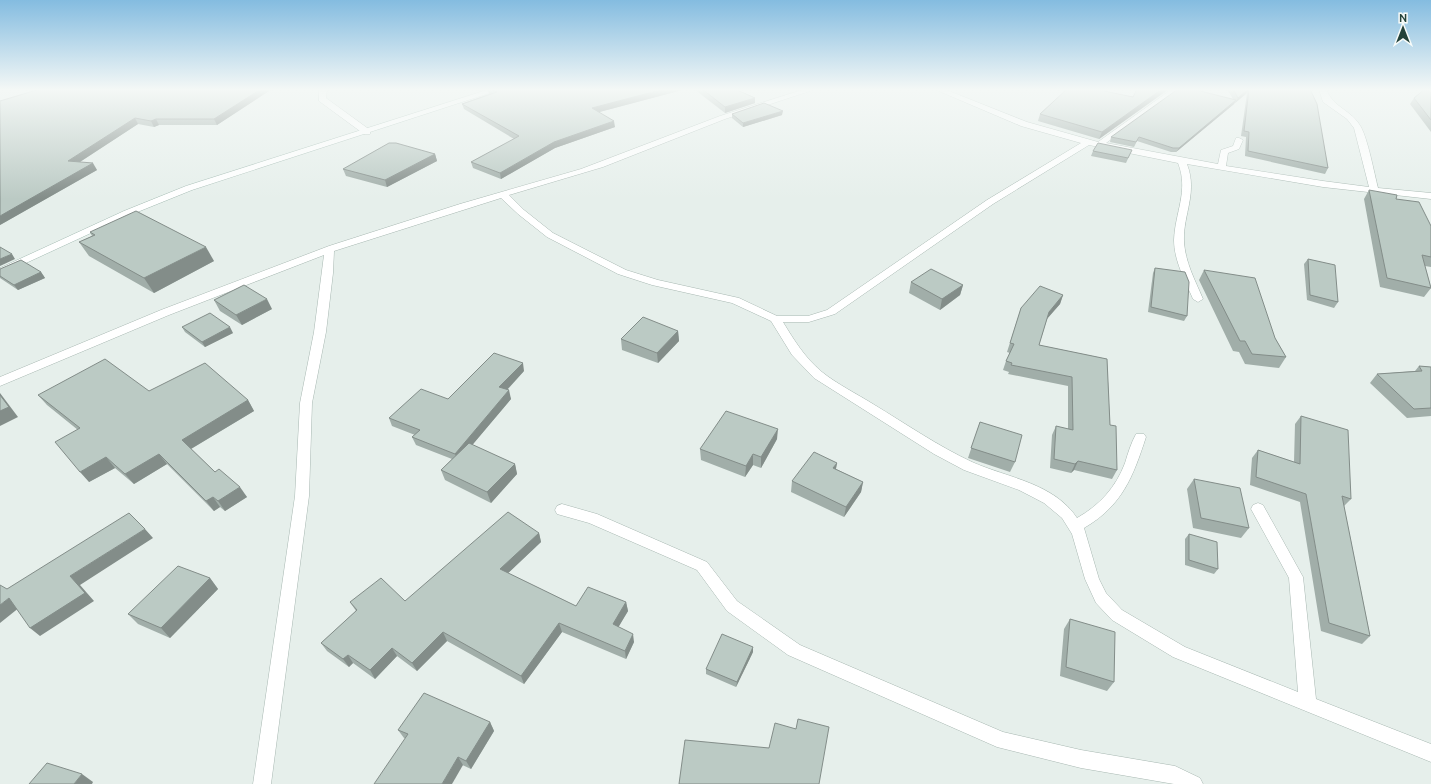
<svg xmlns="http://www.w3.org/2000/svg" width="1431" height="784" font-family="Ubuntu,sans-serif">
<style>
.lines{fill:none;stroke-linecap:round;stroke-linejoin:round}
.street-casing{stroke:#a8b8b2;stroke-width:1}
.secondary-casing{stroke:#a4bbb3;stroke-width:1}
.street{fill:#fff;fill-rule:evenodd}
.secondary{fill:#fff;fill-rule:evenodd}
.wall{fill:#a1aea9}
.shaded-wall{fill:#838d89}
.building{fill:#bbcac4;stroke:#838d89}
</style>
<rect width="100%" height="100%" fill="#e6efeb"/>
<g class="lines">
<defs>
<g id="street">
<polygon points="319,89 327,89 326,98 370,130 370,134 364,134 319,101"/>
<path d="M805,89H816L725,119L603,167L509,195L524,210L553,233L626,270L658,280L739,298L777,316H808L827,310L987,200L1081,143L1021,126L934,89H944L1027,122L1098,142L1172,89H1180L1106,143L1218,164L1221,150L1233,146L1236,138H1239L1243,140L1239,149L1228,153L1226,166L1323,181L1369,187L1354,128L1347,119L1323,102L1319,89H1326C1333,108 1352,110 1361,127C1368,140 1374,172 1378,188L1431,193V199L1323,187L1187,164C1198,193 1183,214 1184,241C1185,262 1195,280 1203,299L1198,302L1193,299C1185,280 1174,261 1174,240C1175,212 1189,191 1178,163L1089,145L993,204L835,314L809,322H783C794,340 805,358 822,372C837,384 857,394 873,404C906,424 938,446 972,462C1008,478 1054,483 1077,518C1100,505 1116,487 1125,463C1128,453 1131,443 1136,434H1144L1146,437C1133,477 1122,506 1084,528L1099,579L1106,593L1122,610L1185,647L1298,692L1289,578L1251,509L1253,505L1258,503L1263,505L1303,577L1316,699L1431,744V762L1173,657L1112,620L1096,603L1085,579L1072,534L1062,518L1044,503L1019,490L964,470L934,454L814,378L792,355L771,321L732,303L652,285L618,274L547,237L518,214L501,198L334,251L333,273L326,332L312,403L309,496L271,784H253L295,496L300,403L314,332L324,255L169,315L0,386V377L161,310L329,246L460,204L581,169L720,116Z"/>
<polygon points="562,504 597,514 707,562 737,601 800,645 1003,732 1081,750 1175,766 1200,778 1203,784 1174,784 1081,768 997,747 788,655 727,611 697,570 589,523 557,514 555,510 557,506"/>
</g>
<polygon id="secondary" points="490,89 502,89 192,190 130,215 0,275 0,268 124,211 186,186"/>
</defs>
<!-- street casing -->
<use href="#street" class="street-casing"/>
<!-- secondary casing -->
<use href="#secondary" class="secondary-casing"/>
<!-- street -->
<use href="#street" class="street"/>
<!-- secondary -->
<use href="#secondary" class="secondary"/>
</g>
<!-- wall -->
<g class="wall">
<polygon points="40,89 272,89 217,125 159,125 154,127 138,124 80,162 97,170 0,225"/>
<polygon points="471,89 484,89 478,91"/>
<polygon points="488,89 686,89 599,112 615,127 555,148 501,179 473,168 471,162 514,139 464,109 462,104 489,94"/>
<polygon points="694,89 735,89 755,98 755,103 725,113"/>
<polygon points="1137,89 1169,89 1099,139 1038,121 1040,114 1104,91 1133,97"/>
<polygon points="1227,89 1310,89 1328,168 1325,174 1245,156 1246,137 1241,136 1247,93 1235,103 1235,102 1234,104 1176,152 1171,152 1137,141 1134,147 1110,142 1111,137 1233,99"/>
<polygon points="1423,89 1431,89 1431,132 1410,104 1414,98 1423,91"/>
<polygon points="732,114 782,115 743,127 732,118"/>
<polygon points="1132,150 1126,163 1091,156 1093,151"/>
<polygon points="435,154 437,161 387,187 346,176 343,169"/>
<polygon points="1369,190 1396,199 1431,226 1431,267 1425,266 1431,288 1424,297 1380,287 1364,199"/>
<polygon points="90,232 214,261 154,293 89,256 79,242 92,236"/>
<polygon points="1308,259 1338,302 1334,308 1307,300 1304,264"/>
<polygon points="1155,268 1187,316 1184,321 1148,312 1153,273"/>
<polygon points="0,269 41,272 45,278 18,290 0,278"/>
<polygon points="1204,270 1275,338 1286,357 1279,368 1245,364 1239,352 1233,351 1199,280"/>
<polygon points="911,282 963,285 960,295 940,310 909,293"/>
<polygon points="1063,295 1060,304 1047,319 1039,345 1107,359 1110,425 1117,470 1112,479 1074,470 1071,473 1050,468 1052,435 1056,426 1068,429 1068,386 1008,374 1009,372 1003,370 1006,361 1010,353 1007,352 1021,308"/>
<polygon points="214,300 272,309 242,325 220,311"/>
<polygon points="182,327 233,333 205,347 185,332"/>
<polygon points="678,331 679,341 658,363 622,350 621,339"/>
<polygon points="1419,366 1431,367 1431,416 1407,418 1370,383 1377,374 1415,371"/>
<polygon points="524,371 507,390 511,399 472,445 515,464 517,474 491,503 445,480 441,470 452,459 416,445 412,437 415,435 392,426 389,418 448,399"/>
<polygon points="149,391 248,400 254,411 191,449 215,472 247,497 225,511 220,507 214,511 167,464 134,484 115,468 89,482 78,430 47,405 38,395"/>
<polygon points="1301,416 1351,499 1344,506 1370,636 1362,644 1321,631 1300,502 1250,485 1252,458 1258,450 1294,462 1295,424"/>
<polygon points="980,422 1015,462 1010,472 968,458"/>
<polygon points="777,439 761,468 753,465 745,477 701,460 700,449"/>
<polygon points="837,463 836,469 863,482 861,492 844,517 791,492 792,481"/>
<polygon points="1194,479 1249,528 1241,538 1193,528 1187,489"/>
<polygon points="539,533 541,542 508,573 576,606 626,602 628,611 618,627 634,642 626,659 562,632 524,684 447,641 417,671 397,656 375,679 353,663 349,667 327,651 321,643 356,611 350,602 405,601"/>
<polygon points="1189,534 1218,569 1214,574 1185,565 1185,539"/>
<polygon points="210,578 218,589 170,638 138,624 128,614"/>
<polygon points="1070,619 1114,682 1107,691 1060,676 1064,629"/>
<polygon points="753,652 736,687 706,674 706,669"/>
<polygon points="490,722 494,731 471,769 404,738 398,730"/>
</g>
<!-- shaded-wall -->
<g class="shaded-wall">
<polygon points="261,89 272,89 217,125 214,119"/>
<polygon points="478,89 484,89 478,91"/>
<polygon points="664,89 686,89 592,114 592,108"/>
<polygon points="1162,89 1169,89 1099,139 1102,132"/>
<polygon points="1248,89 1249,89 1247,93 1235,103 1238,98"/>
<polygon points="755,98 755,103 725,113 725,107"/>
<polygon points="1236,100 1234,104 1176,152 1179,148"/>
<polygon points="783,111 782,115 743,127 743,123"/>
<polygon points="135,118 138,124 72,167 68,161"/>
<polygon points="156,119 159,125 154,127 151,121"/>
<polygon points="614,121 615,127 555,148 501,179 500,173 554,142"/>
<polygon points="435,154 437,161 387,187 385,180"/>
<polygon points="93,163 97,170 0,225 0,216"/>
<polygon points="206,247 214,261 154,293 144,278"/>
<polygon points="12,254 15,259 0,266 0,259"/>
<polygon points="41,272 45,278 18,290 14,285"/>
<polygon points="963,285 960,295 940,310 942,299"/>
<polygon points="1063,295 1060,304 1045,321 1049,312"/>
<polygon points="267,299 272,309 242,325 236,315"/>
<polygon points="230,327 233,333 205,347 202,342"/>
<polygon points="678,331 679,341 658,363 657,353"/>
<polygon points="523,363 524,371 501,396 499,387"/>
<polygon points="509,390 511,399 458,462 455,454"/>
<polygon points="0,393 18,417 0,426"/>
<polygon points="248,400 254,411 189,450 182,440"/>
<polygon points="778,429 777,439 761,468 761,457"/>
<polygon points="159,454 167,464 134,484 125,474"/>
<polygon points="753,454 753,465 745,477 746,466"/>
<polygon points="106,457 115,468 89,482 80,472"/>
<polygon points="1078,461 1074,470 1071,473 1075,464"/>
<polygon points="837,463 835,473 833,468"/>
<polygon points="515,464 517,474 491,503 487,492"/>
<polygon points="863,482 861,492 844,517 846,507"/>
<polygon points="240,487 247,497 225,511 218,501"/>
<polygon points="213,497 220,507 214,511 206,501"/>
<polygon points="145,529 153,538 80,585 94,601 40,636 30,628 70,576"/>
<polygon points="539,533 541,542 503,578 500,569"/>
<polygon points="210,578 218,589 170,638 161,628"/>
<polygon points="9,598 20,607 0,623 0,605"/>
<polygon points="626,602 628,611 615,633 613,624"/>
<polygon points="559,623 562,632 524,684 521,676"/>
<polygon points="443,632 447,641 417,671 412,663"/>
<polygon points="633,634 634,642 626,659 625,651"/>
<polygon points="753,647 753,652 736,687 737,682"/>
<polygon points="392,648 397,656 375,679 370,670"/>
<polygon points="348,655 353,663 349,667 343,659"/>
<polygon points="490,722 494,731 471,769 466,761"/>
<polygon points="458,757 463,765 452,784 442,784"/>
<polygon points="82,774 93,782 92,784 74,784"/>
</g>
<!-- building -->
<g class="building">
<polygon points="40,89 261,89 214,119 156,119 151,121 135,118 68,161 93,163 0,216 0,101"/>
<polygon points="490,89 664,89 592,108 614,121 554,142 500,173 471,162 519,136 462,104 497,92"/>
<polygon points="702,89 735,89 755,98 725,107"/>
<polygon points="1067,89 1098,89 1104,91 1133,97 1137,89 1162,89 1102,132 1040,114"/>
<polygon points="1178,89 1192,89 1236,100 1179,148 1173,148 1139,137 1136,142 1111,137"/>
<polygon points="1233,89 1248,89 1238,98"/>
<polygon points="1249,89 1310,89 1317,104 1328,168 1248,151 1249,132 1244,131"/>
<polygon points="1425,89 1431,89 1431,120 1414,98"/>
<polygon points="764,103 783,111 743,123 732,114"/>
<polygon points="389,143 396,143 435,154 385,180 343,169"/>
<polygon points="1098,143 1132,150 1128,158 1093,151"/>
<polygon points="1369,190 1397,195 1396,199 1419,202 1431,226 1431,257 1422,255 1431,288 1387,278"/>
<polygon points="136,211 206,247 144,278 79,242 95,235 90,232"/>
<polygon points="0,247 12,254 0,259"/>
<polygon points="1308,259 1335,265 1338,302 1310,295"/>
<polygon points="21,260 41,272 14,285 0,276 0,269"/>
<polygon points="1155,268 1185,272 1189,282 1187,316 1151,307"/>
<polygon points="931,269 963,285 942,299 911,282"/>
<polygon points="1204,270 1255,278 1275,338 1286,357 1252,354 1245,341 1240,341"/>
<polygon points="244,285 267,299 236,315 214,300"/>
<polygon points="1040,286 1063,295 1049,312 1039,345 1107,359 1110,425 1116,426 1117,470 1078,461 1075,464 1054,459 1056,426 1073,430 1072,377 1011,365 1012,363 1006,361 1014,344 1010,343 1021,308"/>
<polygon points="210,313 230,327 202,342 182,327"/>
<polygon points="643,317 678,331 657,353 621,339"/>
<polygon points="494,353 523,363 499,387 509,390 455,454 412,437 420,430 389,418 421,389 448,399"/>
<polygon points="105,359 149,391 205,363 248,400 182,440 215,472 219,469 240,487 218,501 213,497 206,501 159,454 125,474 106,457 80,472 55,442 80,428 38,395"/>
<polygon points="1419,366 1431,367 1431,408 1414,409 1377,374 1422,371"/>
<polygon points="0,395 9,407 0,411"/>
<polygon points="726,411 778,429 761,457 753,454 746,466 700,449"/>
<polygon points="1301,416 1348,430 1351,499 1342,496 1370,636 1329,623 1306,494 1256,477 1258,450 1300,464"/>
<polygon points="980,422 1022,435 1015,462 971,448"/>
<polygon points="469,443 515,464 487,492 441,470"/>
<polygon points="814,452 837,463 833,468 863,482 846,507 792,481"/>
<polygon points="1194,479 1240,488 1249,528 1201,518"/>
<polygon points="508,512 539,533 500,569 576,606 588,587 626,602 613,624 633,634 625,651 559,623 521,676 443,632 412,663 392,648 370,670 348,655 343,659 321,643 357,610 350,602 381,578 405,601"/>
<polygon points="129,513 145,529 70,576 85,593 30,628 9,598 0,605 0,585 7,589"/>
<polygon points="1189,534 1217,542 1218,569 1189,560"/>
<polygon points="178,566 210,578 161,628 128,614"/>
<polygon points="1070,619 1115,632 1114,682 1066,667"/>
<polygon points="722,634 753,647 737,682 706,669"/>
<polygon points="424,693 490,722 466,761 458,757 442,784 374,784 408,734 398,730"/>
<polygon points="798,719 829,727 819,784 679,784 685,740 769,748 775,723 796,729"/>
<polygon points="47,763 82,774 74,784 29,784"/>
</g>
<!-- sky -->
<linearGradient id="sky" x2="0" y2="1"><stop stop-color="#84bce0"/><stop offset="0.45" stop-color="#f4f8f6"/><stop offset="1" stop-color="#f4f8f6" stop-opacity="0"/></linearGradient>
<rect width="1431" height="199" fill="url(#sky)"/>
<!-- north arrow -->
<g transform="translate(1403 28)" stroke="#f7fbf9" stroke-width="3" paint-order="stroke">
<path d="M0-3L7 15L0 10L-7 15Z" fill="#24423a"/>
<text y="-6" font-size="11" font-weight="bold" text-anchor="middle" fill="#24423a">N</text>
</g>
</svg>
